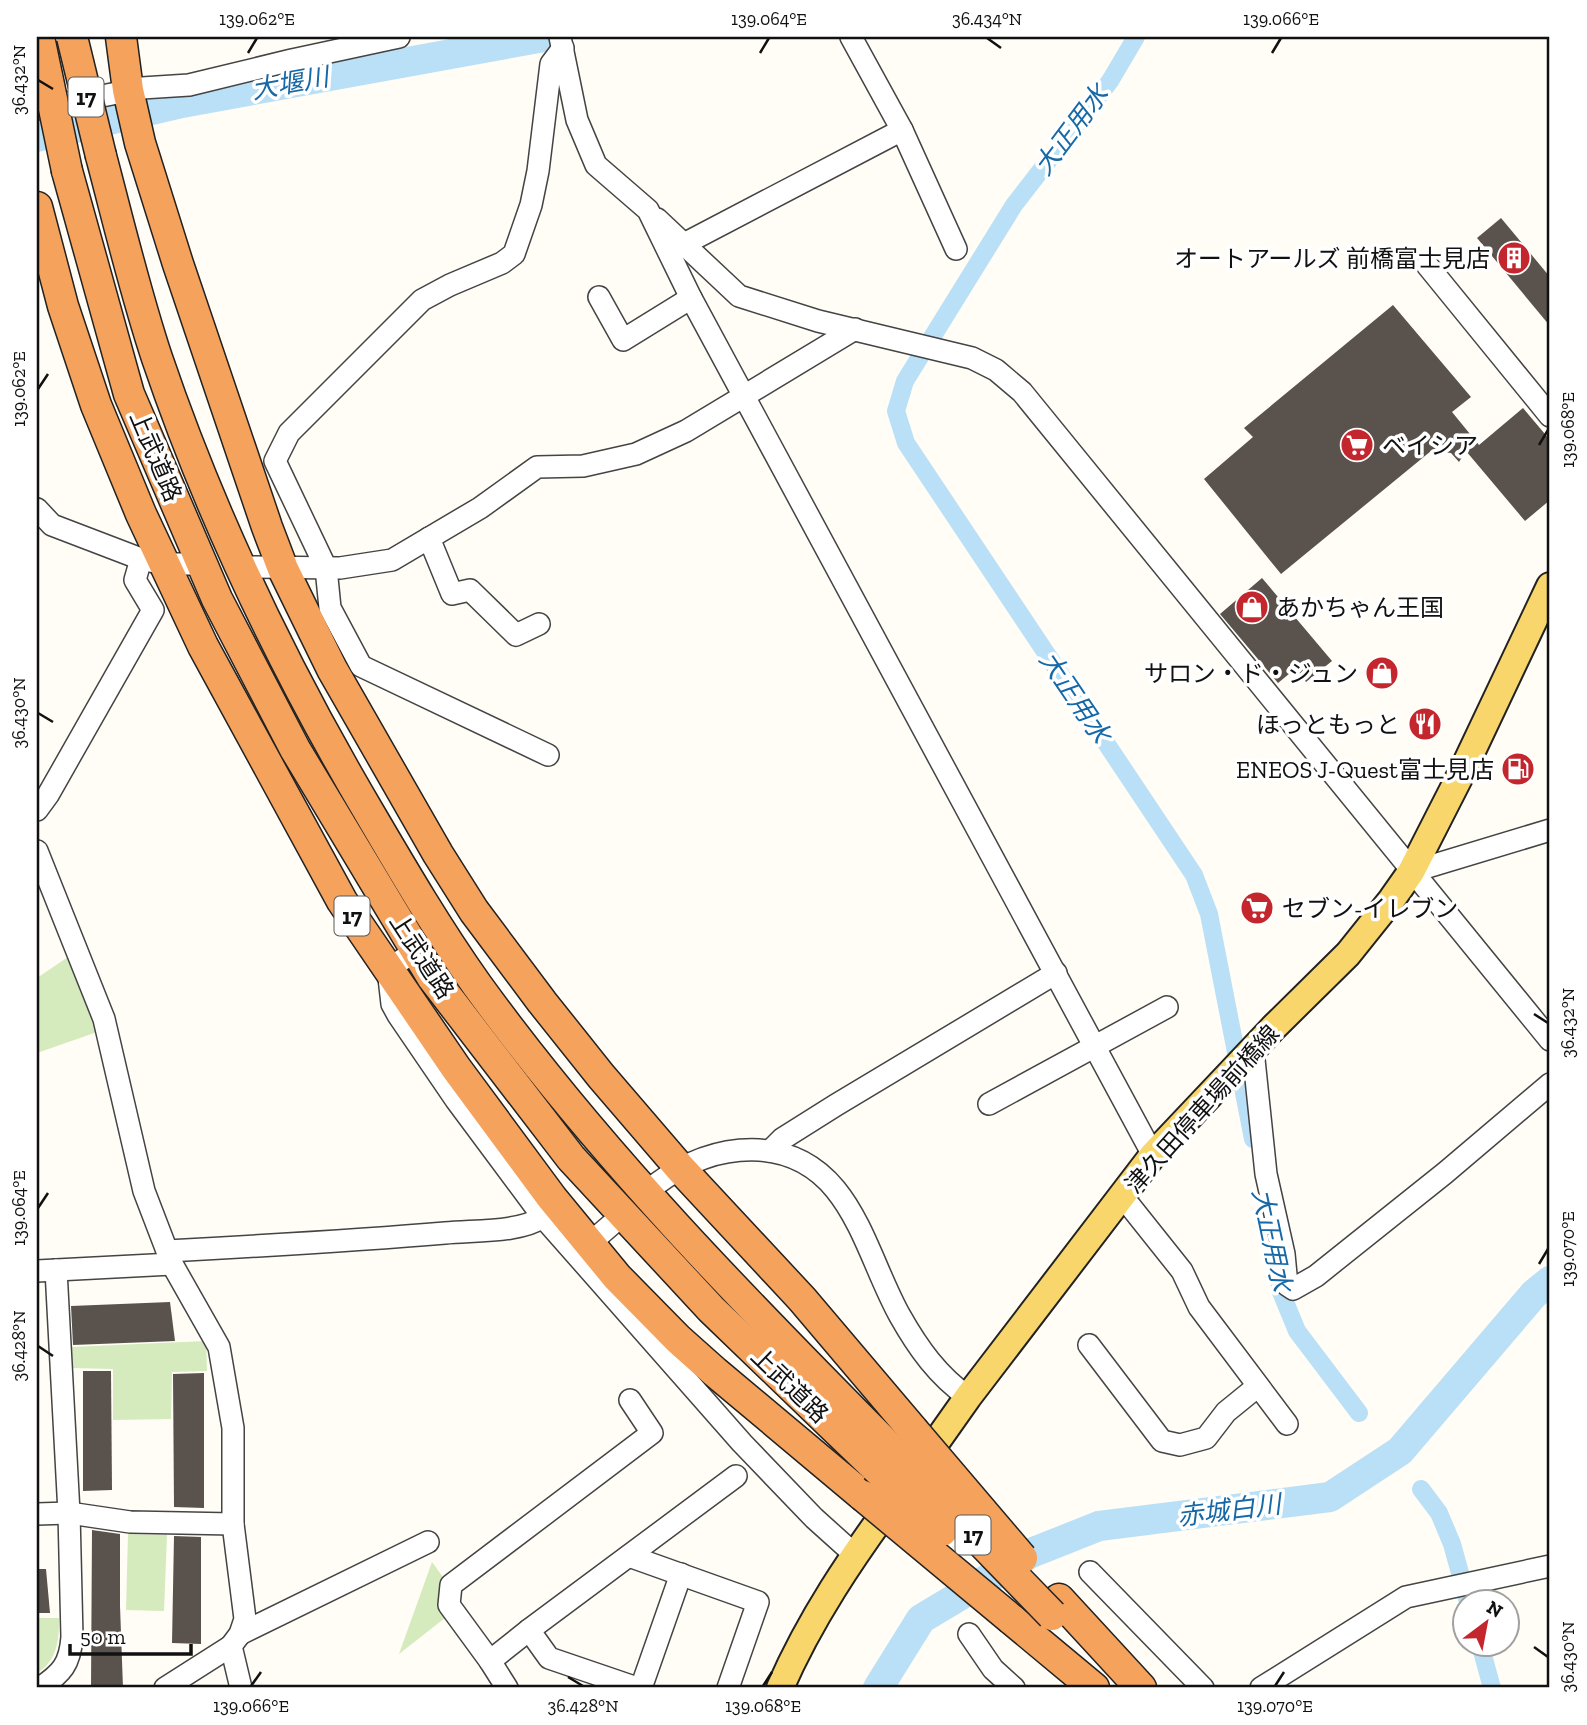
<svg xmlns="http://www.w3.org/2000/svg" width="1587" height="1725" font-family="'Zilla Slab','Noto Sans JP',serif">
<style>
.green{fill:#d5ebbd}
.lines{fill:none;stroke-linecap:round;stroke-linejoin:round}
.canal{stroke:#b9e0f7;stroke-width:18}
.river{stroke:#b9e0f7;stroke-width:30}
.building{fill:#5a524d}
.minor-tunnel{stroke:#dbdad3;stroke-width:21;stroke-dasharray:21 10;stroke-linecap:butt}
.minor-casing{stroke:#444;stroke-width:24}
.major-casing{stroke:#222;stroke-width:30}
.highway-casing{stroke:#222;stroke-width:33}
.minor{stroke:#fff;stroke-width:21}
.major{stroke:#f9d66b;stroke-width:26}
.highway{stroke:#f5a25d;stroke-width:30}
.highway-bridge-casing{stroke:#222;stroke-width:33;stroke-linecap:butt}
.highway-bridge{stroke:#f5a25d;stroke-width:30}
.ticks{fill:none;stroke:#111;stroke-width:2.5}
.labels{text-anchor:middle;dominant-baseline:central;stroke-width:7;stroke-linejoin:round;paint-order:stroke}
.shield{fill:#fff;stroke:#585858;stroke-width:2}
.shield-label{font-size:23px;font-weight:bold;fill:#111}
.poi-label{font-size:24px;fill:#111;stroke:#fff;text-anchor:end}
.street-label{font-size:24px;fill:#111;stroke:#fff}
.water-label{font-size:26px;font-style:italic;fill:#1768a6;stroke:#fff}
.neatline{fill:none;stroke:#111;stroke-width:2.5}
.ticks-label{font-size:18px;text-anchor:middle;fill:#111}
</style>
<rect width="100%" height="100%" fill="#fffdf5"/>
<!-- green -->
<g class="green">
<polygon points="71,955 100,1031 37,1053 37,978"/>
<polygon points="206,1341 207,1371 172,1372 171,1419 113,1420 113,1369 72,1368 70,1347"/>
<polygon points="128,1534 167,1535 164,1611 126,1610"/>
<polygon points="432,1562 448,1584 450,1614 399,1654"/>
<path d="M37,1618H59C59,1639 58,1660 37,1673Z"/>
</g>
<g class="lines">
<!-- canal -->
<g class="canal">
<polyline points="1136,37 1110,81 1014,205 905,381 896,411 906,443 1194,875 1209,914 1253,1139"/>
<polyline points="1278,1273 1281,1292 1297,1331 1359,1413"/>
<polyline points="1421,1489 1439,1513 1452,1544 1468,1602"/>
<polyline points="1480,1644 1492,1688"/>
</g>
<!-- river -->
<g class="river">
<polyline points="37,137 182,103 544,37"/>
<polyline points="878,1688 921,1619 1031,1553 1099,1526 1330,1497 1400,1451 1534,1294 1550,1281"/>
</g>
</g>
<!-- building -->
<g class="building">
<polygon points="1501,218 1550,277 1550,326 1477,238"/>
<polygon points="1393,305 1471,397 1452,412 1479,445 1523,408 1550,440 1550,500 1525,521 1466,451 1459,462 1451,453 1431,451 1281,574 1204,479 1253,437 1244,428"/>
<polygon points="1262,578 1332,661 1306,682 1295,669 1278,683 1220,614"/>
<polygon points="170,1302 175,1341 73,1345 71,1306"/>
<polygon points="83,1371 111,1371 112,1490 83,1491"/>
<polygon points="204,1373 204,1508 174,1507 173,1374"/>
<polygon points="92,1530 120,1534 120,1606 123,1688 91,1688"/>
<polygon points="174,1536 201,1537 201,1644 172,1643"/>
<polygon points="37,1569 46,1569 50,1613 37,1613"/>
</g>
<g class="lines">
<!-- minor-tunnel -->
<polyline class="minor-tunnel" points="411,954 459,921"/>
<defs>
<g id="minor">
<polyline points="560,37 577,120 596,165 648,210 691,298 1153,1155"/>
<polyline points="851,37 902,130 956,249"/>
<polyline points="37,109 142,88 189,85 292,60 399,37"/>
<polyline points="657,219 739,296 818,321 972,358 996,370 1022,392 1550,1040"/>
<polyline points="684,244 902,130"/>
<polyline points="1427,265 1550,416"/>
<polyline points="599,297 623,340 691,298"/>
<polyline points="37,509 52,525 141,559 164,564 200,564"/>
<polyline points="429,538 452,594 470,590 516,635 539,624"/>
<polyline points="253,567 340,568 392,560 480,508 537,467 583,466 636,454 686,431 855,329"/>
<polyline points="548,755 361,666 330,608 326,568 275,461 289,433 422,300 450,285 502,263 514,254 531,205 538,171 551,64 563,48"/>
<polyline points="37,810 48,795 153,610 135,580 141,559"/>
<polyline points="37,851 104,1019 144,1191 172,1264 219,1347 233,1428 233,1524 245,1619 240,1634 231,1646 241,1688"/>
<polyline points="1411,872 1550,830"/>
<polyline points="411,954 388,969 392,1004 398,1015 456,1100 543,1217 742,1443 814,1518 854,1554"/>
<polyline points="1253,1050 1266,1174 1284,1254 1287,1285 1293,1289 1316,1276 1445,1173 1550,1084"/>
<polyline points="989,1104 1167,1007"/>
<polyline points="770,1151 782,1139 836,1105 1056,973"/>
<path d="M655,1185C686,1162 719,1148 759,1150C851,1156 864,1252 900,1316C918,1348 938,1376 968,1397"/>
<polyline points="1123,1197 1182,1271 1199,1307 1287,1424"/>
<polyline points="589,1244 619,1218"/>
<path d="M167,1251C260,1246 352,1241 445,1233C474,1230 519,1233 543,1217"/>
<polyline points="37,1271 172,1264"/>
<polyline points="1089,1345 1162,1441 1180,1445 1206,1438 1226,1412 1258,1386"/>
<polyline points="37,1514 69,1513 130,1522 233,1524"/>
<polyline points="629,1556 758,1602 728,1688"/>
<polyline points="1090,1572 1203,1688"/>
<polyline points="240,1634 428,1542"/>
<polyline points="969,1634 993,1669 1014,1688"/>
<polyline points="490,1661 449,1605 451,1585 652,1433 630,1400"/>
<path d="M40,1688C62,1673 70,1664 72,1637L69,1513L56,1270"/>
<polyline points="165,1688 231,1646"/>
<polyline points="507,1688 490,1661 529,1630"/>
<polyline points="637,1688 549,1658 529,1630 736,1476"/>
<polyline points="641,1688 681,1574"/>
<polyline points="1261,1688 1406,1597 1550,1566"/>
</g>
<g id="major">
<polyline points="920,1465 968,1397 1153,1155 1274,1027 1348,954 1392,899 1411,872 1462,772 1550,586"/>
<path d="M780,1688C810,1619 852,1557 897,1496"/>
</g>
<g id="highway">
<polyline points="121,37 128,90 140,143 178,264 267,527 283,569 332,669 438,854 474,911 542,1002 601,1076 680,1168 802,1299 913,1430"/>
<path d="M101,156C119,224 135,292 157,358C211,517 285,670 370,814C404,872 438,930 477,985C600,1155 747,1304 895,1453"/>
<polyline points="67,171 129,394 217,599 295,749 432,977 571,1158 711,1309 875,1467"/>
<polyline points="37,207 63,306 96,405 141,514 203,646 342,901 456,1068 552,1198 617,1277 678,1339 715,1372 863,1496"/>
<polyline points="1059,1599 1141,1688"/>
<polyline points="1011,1619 1094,1688"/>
</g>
</defs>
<!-- minor casing -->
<use href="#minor" class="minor-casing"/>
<!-- major casing -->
<use href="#major" class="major-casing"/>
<!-- highway casing -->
<use href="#highway" class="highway-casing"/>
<!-- minor -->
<use href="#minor" class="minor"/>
<!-- major -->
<use href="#major" class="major"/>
<!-- highway -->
<use href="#highway" class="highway"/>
<defs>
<g id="highway-bridge">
<polyline points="39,37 67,171"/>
<polyline points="72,37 101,156"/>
<polyline points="913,1430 1022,1558"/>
<polyline points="895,1453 1052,1615"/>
<polyline points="875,1467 942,1531"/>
<polyline points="863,1496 1011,1619"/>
</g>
</defs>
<!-- highway-bridge casing -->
<use href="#highway-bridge" class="highway-bridge-casing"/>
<!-- highway-bridge -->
<use href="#highway-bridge" class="highway-bridge"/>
</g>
<!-- ticks -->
<path class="ticks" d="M987,38L1001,48M248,53L257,38M760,53L769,38M1272,53L1281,38M38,80L53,89M38,389L48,374M1539,445L1548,430M38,713L53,722M1534,1014L1548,1023M38,1208L48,1193M1539,1264L1548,1249M38,1346L53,1356M1534,1647L1548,1657M568,1677L583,1686M251,1686L261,1672M763,1686L772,1672M1275,1686L1284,1672"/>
<!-- icons -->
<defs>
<symbol id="building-disc" viewBox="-11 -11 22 22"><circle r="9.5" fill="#c4262e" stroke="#fff"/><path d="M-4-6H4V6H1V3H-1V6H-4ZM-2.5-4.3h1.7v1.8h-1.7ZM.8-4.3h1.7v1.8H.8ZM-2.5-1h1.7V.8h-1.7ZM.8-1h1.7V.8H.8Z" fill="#fff"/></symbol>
<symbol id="supermarket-disc" viewBox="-11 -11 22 22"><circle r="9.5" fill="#c4262e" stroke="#fff"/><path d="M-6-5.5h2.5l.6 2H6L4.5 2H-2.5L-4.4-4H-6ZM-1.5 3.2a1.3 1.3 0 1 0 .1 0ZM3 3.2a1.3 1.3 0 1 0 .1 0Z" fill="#fff"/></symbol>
<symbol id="shop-disc" viewBox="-11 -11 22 22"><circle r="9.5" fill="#c4262e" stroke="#fff"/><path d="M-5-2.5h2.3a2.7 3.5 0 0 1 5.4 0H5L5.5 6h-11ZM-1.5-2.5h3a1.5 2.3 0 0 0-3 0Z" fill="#fff"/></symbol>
<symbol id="restaurant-disc" viewBox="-11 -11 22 22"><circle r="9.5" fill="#c4262e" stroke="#fff"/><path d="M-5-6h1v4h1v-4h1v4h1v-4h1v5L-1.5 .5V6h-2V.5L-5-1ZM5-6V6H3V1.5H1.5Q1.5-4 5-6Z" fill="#fff"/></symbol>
<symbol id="fuel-disc" viewBox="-11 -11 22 22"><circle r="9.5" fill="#c4262e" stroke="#fff"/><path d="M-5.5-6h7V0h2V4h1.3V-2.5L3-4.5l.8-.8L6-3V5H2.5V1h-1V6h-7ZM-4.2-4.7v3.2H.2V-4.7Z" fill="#fff"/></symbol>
</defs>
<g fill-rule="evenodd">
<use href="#building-disc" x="1495" y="239" width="38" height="38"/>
<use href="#supermarket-disc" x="1338" y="426" width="38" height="38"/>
<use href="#shop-disc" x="1233" y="588" width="38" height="38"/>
<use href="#shop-disc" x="1363" y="654" width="38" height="38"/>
<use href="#restaurant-disc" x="1406" y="705" width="38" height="38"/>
<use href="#fuel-disc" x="1499" y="750" width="38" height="38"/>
<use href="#supermarket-disc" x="1238" y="889" width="38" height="38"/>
</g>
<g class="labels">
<!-- shield labels -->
<g class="shield">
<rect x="68.5" y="77.5" width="35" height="39" rx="5"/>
<rect x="334.5" y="896.5" width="35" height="39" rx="5"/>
<rect x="955.5" y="1515.5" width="35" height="39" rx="5"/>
</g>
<g class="shield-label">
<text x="86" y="97">17</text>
<text x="352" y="916">17</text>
<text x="973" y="1535">17</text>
</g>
<!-- poi labels -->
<g class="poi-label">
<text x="1490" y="258">オートアールズ 前橋富士見店</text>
<text x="1382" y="445" text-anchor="start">ベイシア</text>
<text x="1276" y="607" text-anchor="start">あかちゃん王国</text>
<text x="1358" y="673">サロン・ド・ジュン</text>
<text x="1400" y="724">ほっともっと</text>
<text x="1494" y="769">ENEOS J-Quest富士見店</text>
<text x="1282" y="908" text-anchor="start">セブン-イレブン</text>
</g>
<!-- street labels -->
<g class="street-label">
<text transform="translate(156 456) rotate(67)">上武道路</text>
<text transform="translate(422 956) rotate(57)">上武道路</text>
<text transform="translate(1202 1109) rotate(-48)">津久田停車場前橋線</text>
<text transform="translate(790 1385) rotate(44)">上武道路</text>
</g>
<!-- water labels -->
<g class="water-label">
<text transform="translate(290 83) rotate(-10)">大堰川</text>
<text transform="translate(1071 130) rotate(-53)">大正用水</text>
<text transform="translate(1075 697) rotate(56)">大正用水</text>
<text transform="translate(1272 1240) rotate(78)">大正用水</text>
<text transform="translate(1229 1510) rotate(-7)">赤城白川</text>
</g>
</g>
<!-- border -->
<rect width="1587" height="1725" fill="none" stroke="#ffffff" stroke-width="77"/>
<!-- north arrow -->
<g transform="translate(1486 1623) rotate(32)"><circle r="33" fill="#ffffff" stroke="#a0a0a0" stroke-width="2"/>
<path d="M0-5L12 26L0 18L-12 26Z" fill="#c4262e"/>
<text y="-10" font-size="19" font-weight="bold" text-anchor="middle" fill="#111111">N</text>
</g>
<!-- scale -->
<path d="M70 1644v10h121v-10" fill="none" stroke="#111111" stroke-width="3.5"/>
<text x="80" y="1644" font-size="21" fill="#111111" stroke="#ffffff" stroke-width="5" paint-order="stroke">50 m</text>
<rect x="38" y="38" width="1510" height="1648" class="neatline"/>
<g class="ticks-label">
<text x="257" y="25">139.062°E</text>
<text x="769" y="25">139.064°E</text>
<text x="987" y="25">36.434°N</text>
<text x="1281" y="25">139.066°E</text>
<text transform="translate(19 80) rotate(-90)" y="6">36.432°N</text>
<text transform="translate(19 389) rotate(-90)" y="6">139.062°E</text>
<text transform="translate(1568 430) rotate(-90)" y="6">139.068°E</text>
<text transform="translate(19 713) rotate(-90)" y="6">36.430°N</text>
<text transform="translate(1568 1023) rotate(-90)" y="6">36.432°N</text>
<text transform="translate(19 1208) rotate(-90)" y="6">139.064°E</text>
<text transform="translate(1568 1249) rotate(-90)" y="6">139.070°E</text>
<text transform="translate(19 1346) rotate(-90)" y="6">36.428°N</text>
<text transform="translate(1568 1657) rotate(-90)" y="6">36.430°N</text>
<text x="251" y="1712">139.066°E</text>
<text x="583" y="1712">36.428°N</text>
<text x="763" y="1712">139.068°E</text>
<text x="1275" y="1712">139.070°E</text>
</g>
</svg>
